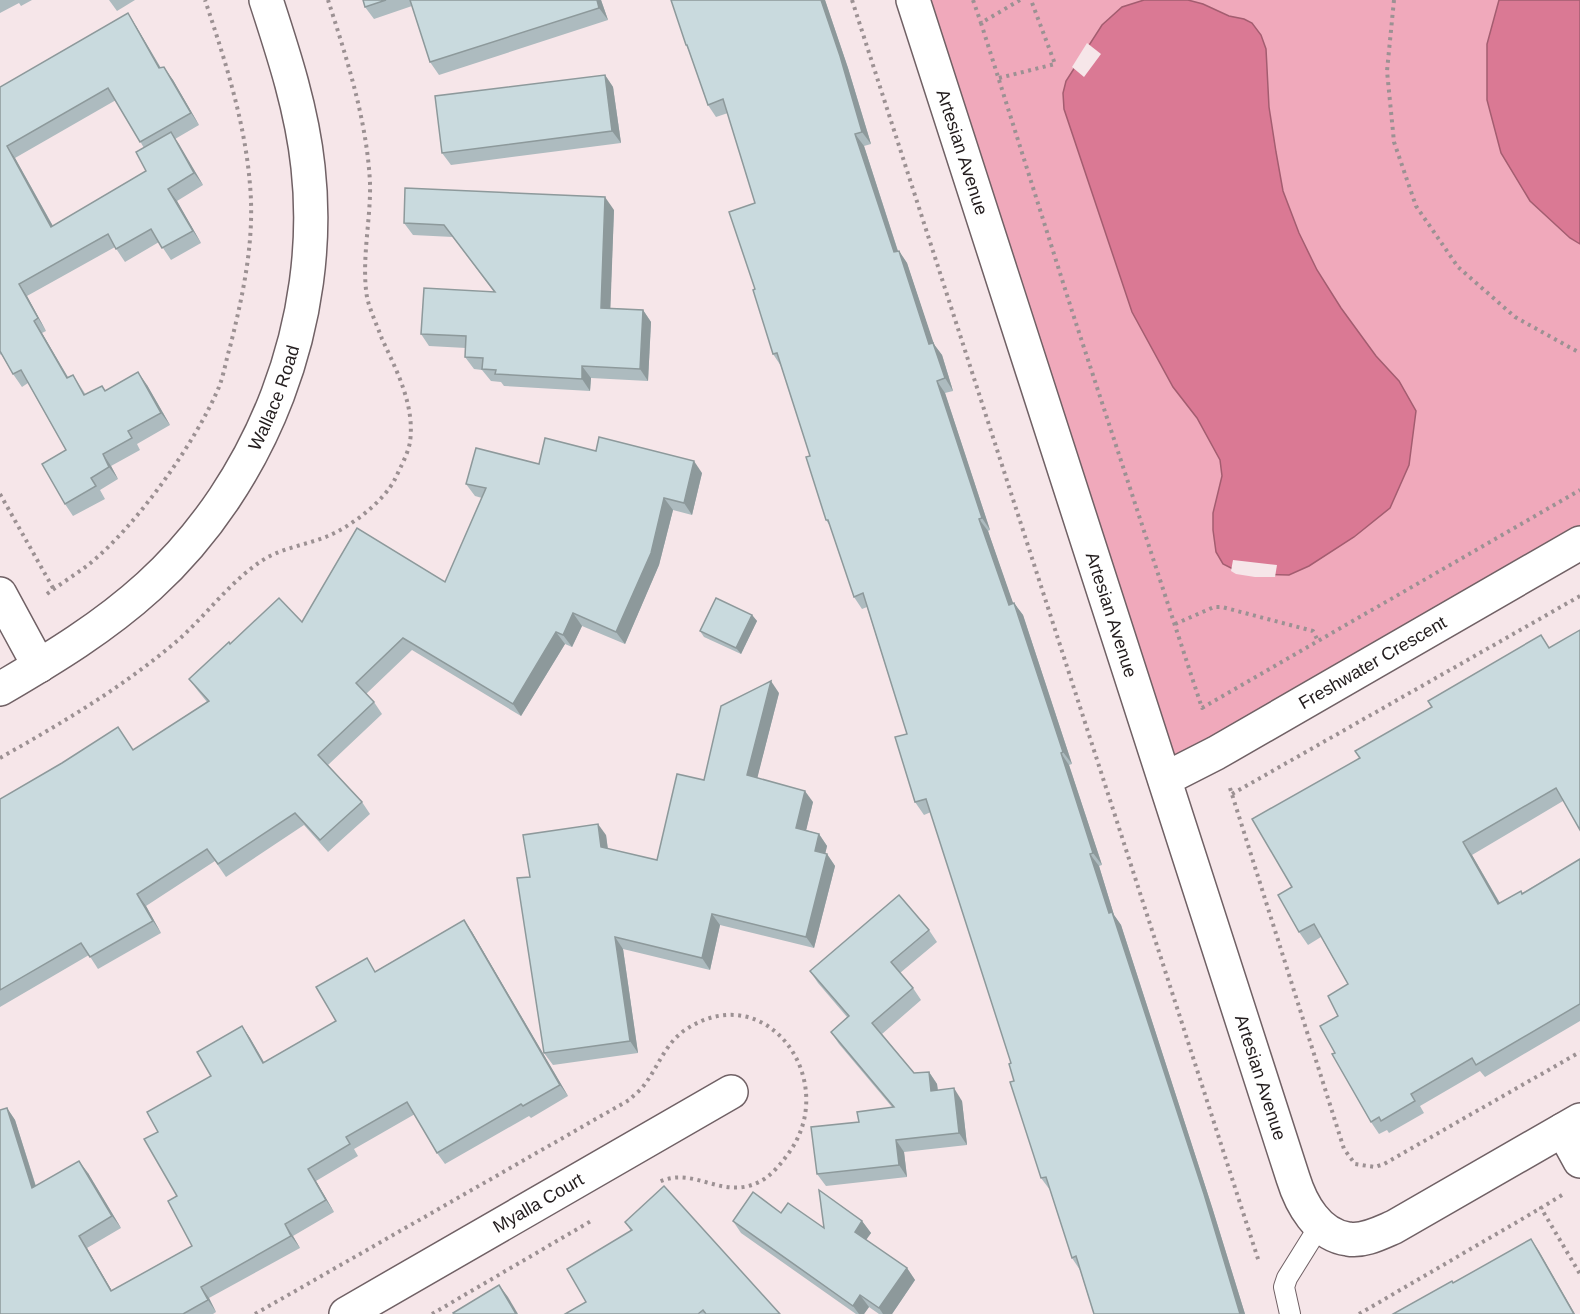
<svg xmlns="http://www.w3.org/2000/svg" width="1580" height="1314" font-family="Helvetica,sans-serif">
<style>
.green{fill:#f0a9bb}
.water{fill:#da7994;stroke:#a35d70;stroke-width:1.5}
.pier{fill:#f6e6e9}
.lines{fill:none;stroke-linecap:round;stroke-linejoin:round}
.lane-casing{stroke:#706165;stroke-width:22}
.street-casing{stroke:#706165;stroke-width:36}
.path{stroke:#9c9193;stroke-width:4;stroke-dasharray:3 4.5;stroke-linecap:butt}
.lane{stroke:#fff;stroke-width:20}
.street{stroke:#fff;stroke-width:33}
.wall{fill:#adbbbf;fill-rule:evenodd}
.shaded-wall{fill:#8d999b}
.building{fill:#c9dade;stroke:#8d999b;stroke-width:1.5}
.labels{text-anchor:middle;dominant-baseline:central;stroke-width:4.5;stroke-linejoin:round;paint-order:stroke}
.street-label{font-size:18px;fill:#221c1d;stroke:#f6e6e9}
</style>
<rect width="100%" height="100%" fill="#f6e6e9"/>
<!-- green -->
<polygon class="green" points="913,0 1580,0 1580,543 1165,779"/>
<!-- water -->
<g class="water">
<polygon points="1144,0 1188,0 1203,4 1229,16 1244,19 1252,23 1261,35 1266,49 1269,107 1276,152 1283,191 1299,233 1317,270 1341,308 1376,356 1399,381 1416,411 1409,465 1390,508 1354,537 1309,566 1289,575 1255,574 1237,571 1223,564 1216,552 1213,530 1213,513 1222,476 1220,460 1197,418 1173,387 1132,312 1064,109 1063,93 1066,81 1102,25 1122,7"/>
<polygon points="1499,0 1580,0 1580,244 1570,238 1530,201 1501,153 1487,100 1487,44"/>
</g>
<!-- pier -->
<g class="pier">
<polygon points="1087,43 1101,54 1084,77 1072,67"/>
<polygon points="1233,560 1277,565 1275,577 1255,577 1236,574 1231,571"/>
</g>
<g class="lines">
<defs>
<polyline id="lane" points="1290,1314 1284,1287 1287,1278 1320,1225"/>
<g id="street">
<path id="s1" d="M913,0L1293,1178C1301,1204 1318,1235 1348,1239C1363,1242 1380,1233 1394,1227L1580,1120"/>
<polyline points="0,594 39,666"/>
<path id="s2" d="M0,689C53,658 104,627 149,586C263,482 325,320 308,167C302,110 284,55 266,0"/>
<path id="s3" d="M1165,779L1216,753L1580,543"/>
<polyline points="1563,1130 1580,1161"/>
<path id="s4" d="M346,1314L731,1092"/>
</g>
</defs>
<!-- lane casing -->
<use href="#lane" class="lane-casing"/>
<!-- street casing -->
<use href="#street" class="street-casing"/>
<!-- path -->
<g class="path">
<polyline points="852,0 1259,1262"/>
<polyline points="973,0 981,23"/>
<polyline points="1020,0 981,23 1072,311 1202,708 1580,490"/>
<polyline points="1394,0 1387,71 1394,142 1416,206 1458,267 1515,317 1580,353"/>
<polyline points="999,78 1055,64 1031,0"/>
<polyline points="0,494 53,588"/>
<path d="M47,594C60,584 75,575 88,565C135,528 196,442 219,387C224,374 226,360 230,347C243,295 255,240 250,185C245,122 225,60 205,0"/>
<polyline points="1175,624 1214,607 1222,607 1313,631 1318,641"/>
<path d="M0,758C62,723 123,687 177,641C208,614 232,578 268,557C287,547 309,544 328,536C352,526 384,501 395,479C400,468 408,454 410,442C415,406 397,371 382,339C377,325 370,311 367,297C361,261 371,219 370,183C367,121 347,59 328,0"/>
<polyline points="1230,788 1344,1149 1355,1164 1375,1167 1384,1164 1580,1052"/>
<polyline points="1232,794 1580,596"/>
<polyline points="1562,1195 1541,1208 1580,1274"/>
<path d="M255,1314L629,1100C634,1095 641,1090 645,1084C659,1065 665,1044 685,1030C767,975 842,1082 788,1154C780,1165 771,1176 759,1182C721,1201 693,1164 657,1183"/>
<polyline points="432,1314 591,1221"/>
<polyline points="1359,1314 1541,1208"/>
</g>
<!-- lane -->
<use href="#lane" class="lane"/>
<!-- street -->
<use href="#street" class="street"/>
</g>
<!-- wall -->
<g class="wall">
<polygon points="0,0 32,0 21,6 19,3 0,13"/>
<polygon points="109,0 135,0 117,11"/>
<polygon points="363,0 601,0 608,20 439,75 430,62 412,6 374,19 365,7"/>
<polygon points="671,0 825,0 848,68 871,144 864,146 898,251 899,251 907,263 933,343 942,355 953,391 945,393 990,530 988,531 1013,604 1014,603 1023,615 1072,764 1069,765 1102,865 1099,866 1114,915 1121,925 1212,1207 1245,1314 1094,1314 1080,1270 1072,1258 1050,1190 1041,1178 1014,1081 1011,1063 931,812 924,815 915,802 907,734 867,607 862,609 854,597 830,526 826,520 810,456 781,366 773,354 755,289 755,203 728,113 716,117 708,105 689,51 686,45"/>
<path d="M136,26L161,68L173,80L199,125L175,139L203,185L177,201L201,243L171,260L159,242L125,262L115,247L27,296L46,331L42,333L68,377L73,375L86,395L102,386L105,390L147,385L170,425L137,444L140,450L111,466L118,479L100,490L105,499L73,516L65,504L66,450L28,383L22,387L13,374L1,354L0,355V87ZM116,100L144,148L146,171L53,226L15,158Z"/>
<polygon points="605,75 613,87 621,143 451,165 442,153"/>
<polygon points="614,210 610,308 643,310 651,322 648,381 591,378 590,391 504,386 501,382 491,381 482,370 474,369 465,357 466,348 429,346 421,334 494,292 453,237 413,235 404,223"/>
<polygon points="596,451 702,473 692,515 673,510 659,565 625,644 582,626 572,647 565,644 521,716 412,650 366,694 374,702 382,714 328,765 362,802 370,814 328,852 304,825 226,877 215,861 146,906 161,933 98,969 89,955 0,1007 0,799 133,750 207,702 198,691 189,679 230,644 302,622 445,582 482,498 475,496 466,484 539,464"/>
<polygon points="752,615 757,621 741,654 704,637 700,631"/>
<polygon points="1550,648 1563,801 1472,855 1500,903 1522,893 1580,859 1580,1021 1485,1077 1480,1071 1420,1106 1424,1113 1389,1133 1387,1130 1379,1134 1371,1122 1335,1053 1338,1016 1348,984 1321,937 1308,945 1299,932 1292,887 1360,758"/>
<polygon points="779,693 757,778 813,802 806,830 819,834 827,846 825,854 827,854 835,866 814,948 720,925 710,970 623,949 638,1053 553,1065 544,1053 530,877 606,835 608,849 657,860 704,780"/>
<polygon points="464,920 472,932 568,1096 531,1118 529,1116 445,1164 437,1153 415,1114 354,1149 358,1156 316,1181 334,1212 293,1236 300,1248 209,1298 216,1312 213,1314 0,1314 7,1108 15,1120 36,1186 88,1173 121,1228 87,1248 112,1291 192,1246 158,1132 211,1076 242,1026 250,1038 264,1062 336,1021 376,971"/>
<polygon points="929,930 937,942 900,973 913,988 921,1000 882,1034 914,1073 929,1072 937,1084 938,1090 962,1101 967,1145 904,1152 907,1177 826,1186 817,1174 859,1122 892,1107 839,1044 831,1032 847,1017 818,983 810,971"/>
<polygon points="781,1213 824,1228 862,1221 871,1233 866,1240 907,1268 915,1280 892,1314 879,1314 869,1307 864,1314 856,1314 741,1233 733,1221"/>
<polygon points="625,1222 780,1314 565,1314 586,1302 631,1231"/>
</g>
<!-- shaded-wall -->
<g class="shaded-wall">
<polygon points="597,0 601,0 608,20 599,8"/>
<polygon points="821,0 825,0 848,68 871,144 862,132"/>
<polygon points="128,13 136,26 168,81 159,68"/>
<polygon points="164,67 173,80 199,125 191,113"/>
<polygon points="605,75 613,87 621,143 612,131"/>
<polygon points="171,132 179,144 203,185 194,173"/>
<polygon points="855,134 864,146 902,264 894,252"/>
<polygon points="7,146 15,158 60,239 51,227"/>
<polygon points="168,189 177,201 201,243 193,231"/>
<polygon points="605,197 614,210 610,320 601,308"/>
<polygon points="899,251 907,263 938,356 929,344"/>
<polygon points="19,284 27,296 46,331 38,318"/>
<polygon points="643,310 651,322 648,381 640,369"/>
<polygon points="34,321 42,333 75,390 67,378"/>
<polygon points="933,343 942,355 953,391 945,378"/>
<polygon points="582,366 591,378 590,391 582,379"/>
<polygon points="138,372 147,385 170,425 161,413"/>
<polygon points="937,381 945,393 990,530 982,518"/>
<polygon points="103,454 111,466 118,479 109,467"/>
<polygon points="694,461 702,473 692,515 684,503"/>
<polygon points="664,498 673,510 659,565 625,644 616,632"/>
<polygon points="979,519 988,531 1018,617 1009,605"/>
<polygon points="1014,603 1023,615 1072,764 1063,752"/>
<polygon points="573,613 582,626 572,647 563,635"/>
<polygon points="752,615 757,621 741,654 736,648"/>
<polygon points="556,632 565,644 521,716 513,704"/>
<polygon points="771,681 779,693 755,787 747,775"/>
<polygon points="1061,753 1069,765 1102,865 1093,853"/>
<polygon points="805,791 813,802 804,839 796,828"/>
<polygon points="598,824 606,835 609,859 601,847"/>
<polygon points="819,834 827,846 823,863 815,851"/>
<polygon points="1463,842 1472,855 1507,916 1498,904"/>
<polygon points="827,854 835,866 814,948 806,937"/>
<polygon points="1090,854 1099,866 1114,915 1121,925 1212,1207 1245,1314 1240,1314"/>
<polygon points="137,894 146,906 161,933 153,921"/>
<polygon points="712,914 720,925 710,970 702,958"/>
<polygon points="464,920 472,932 568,1096 560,1085"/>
<polygon points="615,937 623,949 638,1053 630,1041"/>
<polygon points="242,1026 250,1038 271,1075 263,1063"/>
<polygon points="929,1072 937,1084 939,1103 931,1091"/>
<polygon points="954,1088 962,1101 967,1145 959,1133"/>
<polygon points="7,1108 15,1120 40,1200 32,1188"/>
<polygon points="896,1140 904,1152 907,1177 899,1165"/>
<polygon points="79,1161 88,1173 121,1228 112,1216"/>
<polygon points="308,1169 316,1181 334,1212 326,1200"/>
<polygon points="862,1221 871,1233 863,1244 855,1232"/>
<polygon points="285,1224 293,1236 300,1248 291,1236"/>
<polygon points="79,1236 87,1248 119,1303 111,1291"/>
<polygon points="1531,1239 1539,1251 1575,1314 1574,1314"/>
<polygon points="907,1268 915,1280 892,1314 883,1314 879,1308"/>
<polygon points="499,1285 508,1297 518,1314 516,1314"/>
<polygon points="201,1287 209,1298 216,1312 208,1300"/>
<polygon points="860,1295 869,1307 864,1314 859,1314 853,1306"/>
</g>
<!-- building -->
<g class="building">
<polygon points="363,0 386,0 365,7"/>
<polygon points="410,0 597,0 599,8 430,62"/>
<polygon points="671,0 821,0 840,56 862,132 855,134 894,252 899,251 929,344 933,343 945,378 937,381 982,518 979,519 1009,605 1014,603 1063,752 1061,753 1093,853 1090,854 1109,913 1112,912 1204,1194 1240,1314 1094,1314 1076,1256 1072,1258 1046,1177 1041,1178 1010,1082 1014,1081 1009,1064 1011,1063 926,799 915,802 895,737 907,734 863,593 854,597 828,520 826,520 806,457 810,456 777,353 773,354 753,290 755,289 729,212 755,203 723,99 708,105 687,45 686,45"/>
<polygon points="128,13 159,68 164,67 191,113 140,142 108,88 7,146 51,227 146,171 136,152 171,132 194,173 168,189 193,231 162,248 151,229 116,249 108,234 19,284 38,318 34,321 67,378 73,375 84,395 102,386 105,391 138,372 161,413 128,431 132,438 103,454 109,467 91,478 96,486 65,504 42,464 66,450 21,370 13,374 0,351 0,87"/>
<polygon points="605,75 612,131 442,153 435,96"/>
<polygon points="405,188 605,197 601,308 643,310 640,369 582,366 582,379 495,374 496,370 482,369 483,358 465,357 466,336 421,334 424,288 495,292 444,225 404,223"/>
<polygon points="599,437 694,461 684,503 664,498 651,553 616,632 573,613 563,635 556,632 513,704 403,638 356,683 374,702 318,755 362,802 320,840 295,813 218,864 207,849 137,894 153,921 90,957 81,943 0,990 0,799 62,763 118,727 133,750 209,701 189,679 229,642 230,644 279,598 302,622 357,528 445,582 486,488 466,484 476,448 539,464 545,438 596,451"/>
<polygon points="716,598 752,615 736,648 700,631"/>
<polygon points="1580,630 1580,830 1556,788 1463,842 1498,904 1521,891 1522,894 1580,859 1580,1004 1476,1065 1472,1058 1411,1094 1415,1101 1381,1121 1379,1117 1371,1122 1332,1054 1335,1053 1320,1026 1338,1016 1328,996 1348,984 1314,924 1299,932 1278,895 1292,887 1252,819 1360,758 1355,751 1432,707 1428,701 1541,635 1549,648"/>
<polygon points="771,681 747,775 805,791 796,828 819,834 815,851 827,854 806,937 712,914 702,958 615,937 630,1041 544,1053 517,878 530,877 523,835 598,824 601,847 657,860 677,774 704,780 721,706"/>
<polygon points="899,895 929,930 891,962 913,988 872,1023 914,1073 929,1072 931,1091 954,1088 959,1133 896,1140 899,1165 817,1174 811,1127 859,1122 857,1112 894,1107 831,1032 849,1016 810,971"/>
<polygon points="464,920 560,1085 523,1106 521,1104 437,1153 407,1102 346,1137 350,1144 308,1169 326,1200 285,1224 291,1236 201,1287 208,1300 183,1314 0,1314 0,1110 7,1108 32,1188 79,1161 112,1216 79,1236 111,1291 192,1246 168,1201 177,1196 144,1139 158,1132 147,1112 211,1076 197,1052 242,1026 263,1063 336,1021 316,987 367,958 375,972"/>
<polygon points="664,1186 780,1314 706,1314 703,1310 698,1314 565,1314 586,1302 567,1269 632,1230 625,1222"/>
<polygon points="819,1190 862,1221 855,1232 907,1268 879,1308 860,1295 853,1306 733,1221 753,1192 781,1213 788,1203 824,1228"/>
<polygon points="1531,1239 1574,1314 1393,1314 1452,1281 1453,1283"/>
<polygon points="499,1285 516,1314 454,1314 453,1313"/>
</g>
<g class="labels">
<!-- street labels -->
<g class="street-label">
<text stroke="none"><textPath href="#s1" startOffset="160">Artesian Avenue</textPath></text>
<text stroke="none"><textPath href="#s2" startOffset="410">Wallace Road</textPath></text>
<text stroke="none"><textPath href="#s1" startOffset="646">Artesian Avenue</textPath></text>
<text stroke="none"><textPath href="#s3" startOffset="238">Freshwater Crescent</textPath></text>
<text stroke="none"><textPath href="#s1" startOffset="1132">Artesian Avenue</textPath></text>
<text stroke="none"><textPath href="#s4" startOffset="222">Myalla Court</textPath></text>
</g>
</g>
</svg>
